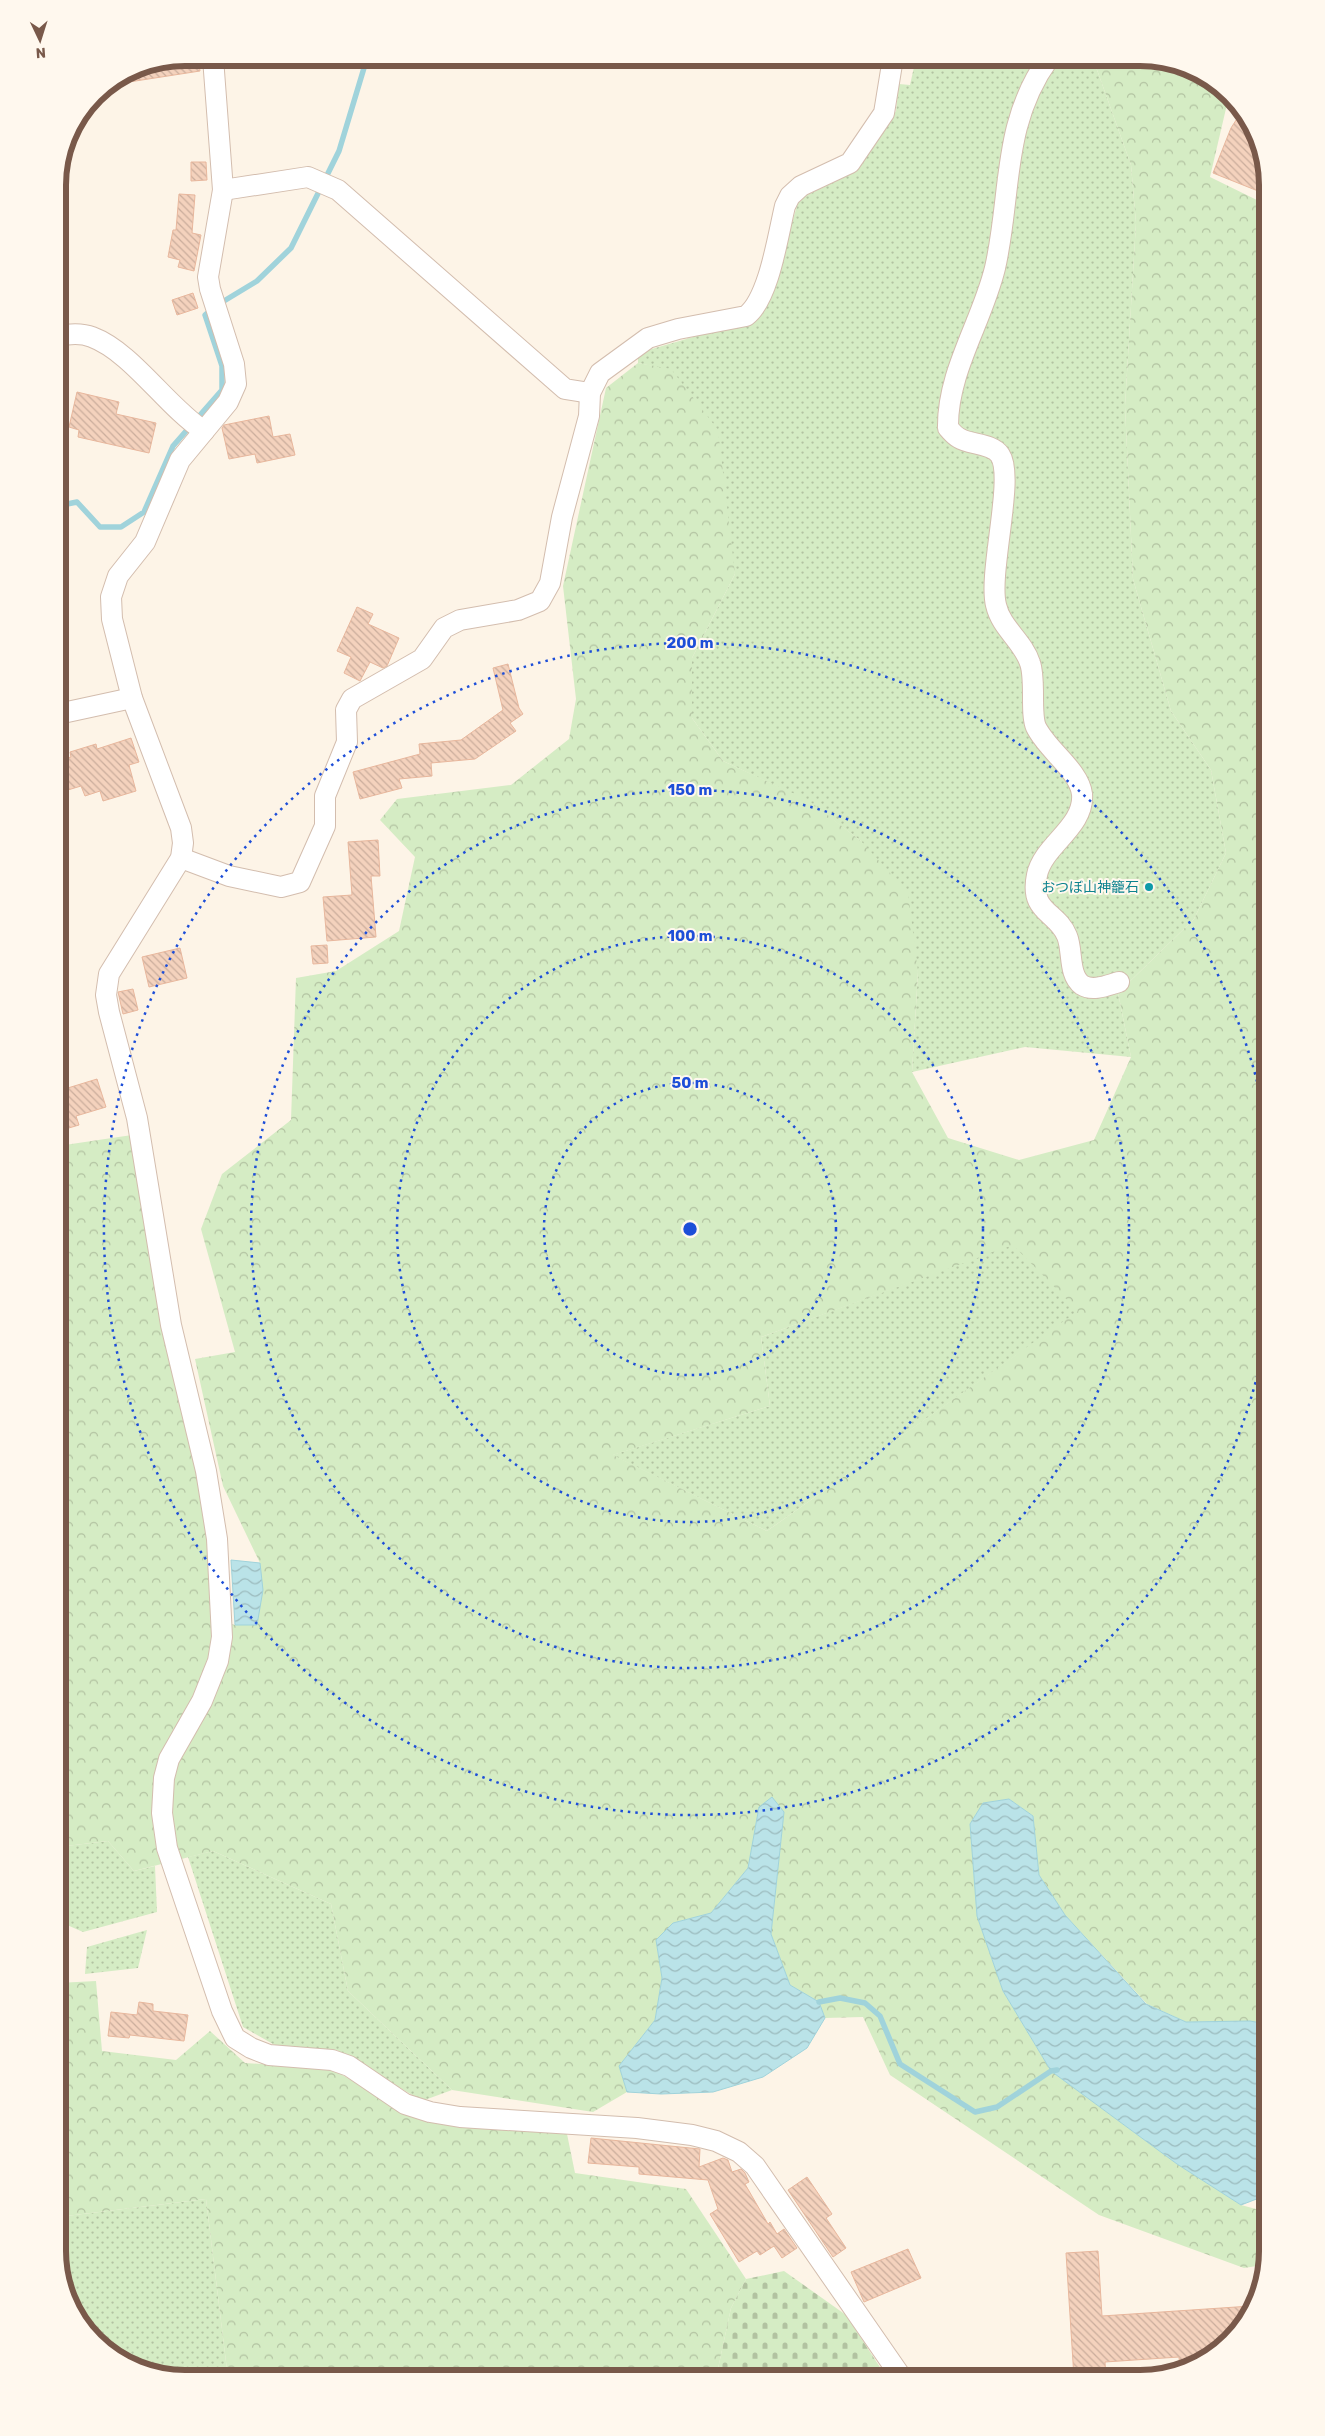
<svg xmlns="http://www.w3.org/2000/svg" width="1325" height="2436" font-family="Rubik,'Noto Sans JP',sans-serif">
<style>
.green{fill:url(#green-dots)}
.forest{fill:url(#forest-crowns);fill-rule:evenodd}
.cemetery{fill:url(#cemetery-stones)}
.water{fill:url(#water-waves);stroke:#a0d3db}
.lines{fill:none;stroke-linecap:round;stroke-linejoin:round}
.stream{stroke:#a0d3db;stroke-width:5.5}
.building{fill:url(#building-back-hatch);stroke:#e8b79d}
.minor-casing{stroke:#d3bdae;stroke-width:22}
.minor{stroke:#fff;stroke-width:20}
.ring{fill:none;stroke:#1d4ed8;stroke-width:2.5;stroke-dasharray:2.5 5}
.culture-dot{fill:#0f9aa8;stroke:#fff8ee;stroke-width:2}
.labels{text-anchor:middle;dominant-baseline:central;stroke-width:4;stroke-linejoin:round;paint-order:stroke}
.culture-label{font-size:14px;fill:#0d838f;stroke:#fff8ee;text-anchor:end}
.rim{fill:none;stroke:#79594a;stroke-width:6}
.centre{fill:#1d4ed8;stroke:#fff8ee;stroke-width:2.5}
.ring-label{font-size:15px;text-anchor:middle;font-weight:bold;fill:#1d4ed8;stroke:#fff8ee;stroke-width:4;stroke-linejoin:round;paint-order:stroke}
</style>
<defs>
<pattern id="green-dots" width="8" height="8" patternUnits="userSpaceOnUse" patternTransform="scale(1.25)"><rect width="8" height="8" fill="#d5ecc4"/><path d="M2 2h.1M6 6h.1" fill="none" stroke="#b2c2a1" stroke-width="1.8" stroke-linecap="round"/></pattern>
<pattern id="forest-crowns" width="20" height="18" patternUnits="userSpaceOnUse" patternTransform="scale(1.25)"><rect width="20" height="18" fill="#d5ecc4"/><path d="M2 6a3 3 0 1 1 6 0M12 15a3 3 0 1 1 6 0" fill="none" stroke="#b2c2a1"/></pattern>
<pattern id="cemetery-stones" width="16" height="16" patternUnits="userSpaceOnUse" patternTransform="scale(1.25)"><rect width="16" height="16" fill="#d5ecc4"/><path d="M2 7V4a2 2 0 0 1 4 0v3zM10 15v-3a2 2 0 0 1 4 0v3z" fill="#b2c2a1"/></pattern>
<pattern id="water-waves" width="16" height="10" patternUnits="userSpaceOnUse" patternTransform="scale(1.25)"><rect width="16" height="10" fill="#bae3e8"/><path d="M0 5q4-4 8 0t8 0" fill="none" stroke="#9cbbbe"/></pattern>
<pattern id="building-back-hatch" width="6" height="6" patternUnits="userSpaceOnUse" patternTransform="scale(1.25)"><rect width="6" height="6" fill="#f4d2bd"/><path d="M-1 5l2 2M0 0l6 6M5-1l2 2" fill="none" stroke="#caad9c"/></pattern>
</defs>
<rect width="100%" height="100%" fill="#fdf4e7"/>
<!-- green -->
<g class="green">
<polygon points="916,58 1097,58 1096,67 1131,165 1136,223 1125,406 1133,579 1171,711 1211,770 1226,853 1194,919 1118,993 1131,1057 1025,1047 912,1072 918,972 861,841 808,801 723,761 692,718 692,658 735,574 671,370 638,363 638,353 755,319 768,304 799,199 855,172 896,111 899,84 910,85"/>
<polygon points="1013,1244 1079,1311 767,1531 612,1455 770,1406 761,1337"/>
<polygon points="108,1841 134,1871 155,1866 157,1912 83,1932 58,1921 58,1847"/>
<polygon points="213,1851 331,1904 348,1991 452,2090 422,2101 337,2050 280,2048 243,2027 188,1857"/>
<polygon points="147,1930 138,1968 85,1974 87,1947"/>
<polygon points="206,2199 228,2378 177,2378 114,2357 67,2300 58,2250 58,2217"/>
</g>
<!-- forest -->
<g class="forest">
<path d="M1097,58H1148L1211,79L1228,100L1210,177L1267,205V1297L1261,1300L1263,1317L1267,1324V2024L1250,2021L1186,2022L1147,2004L1065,1915L1039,1875L1033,1816L1009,1799L983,1803L970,1824L977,1916L1003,1991L1051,2071L1177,2164L1241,2205L1267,2212V2251L1263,2265L1244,2268L1099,2215L890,2075L863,2017L825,2018L819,2002L790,1985L771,1934L784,1812L759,1808L748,1868L711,1913L673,1923L656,1940L662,1978L655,2020L619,2066L627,2092L593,2112L452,2090L348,1991L331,1904L213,1851L134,1871L108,1841L58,1847V1146L132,1135L200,1473L215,1620L235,1625H257L260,1563L223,1486L195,1359L235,1352L201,1229L222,1174L291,1120L296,978L336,971L399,931L415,857L380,820L397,799L511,785L569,739L576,699L563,586L606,388L638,363L671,369L718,430L735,574L692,658V718L723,761L808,800L861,841L908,893L918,972L912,1072L948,1138L1019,1160L1094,1140L1131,1057L1118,993L1194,919L1226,853L1211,770L1171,711L1133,579L1125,406L1136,223L1131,165L1096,67ZM1013,1245L1078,1311L767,1531L613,1455L770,1406L761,1337Z"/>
<polygon points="96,1981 102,2051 176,2060 210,2031 245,2063 332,2069 418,2119 567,2134 575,2173 686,2189 746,2279 731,2308 716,2378 228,2378 206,2199 58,2217 58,1983"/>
</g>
<!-- cemetery -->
<polygon class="cemetery" points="784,2271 846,2315 887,2378 716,2378 731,2308 746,2279"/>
<!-- water -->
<g class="water">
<polygon points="231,1560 260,1563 263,1590 257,1625 235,1625"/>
<polygon points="772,1797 784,1812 771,1934 790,1985 819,2002 825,2018 807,2048 763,2077 713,2092 661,2094 627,2092 619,2066 655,2020 662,1978 656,1940 673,1923 711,1913 748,1868 759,1807"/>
<polygon points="1009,1799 1033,1816 1039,1875 1065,1915 1146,2004 1186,2022 1250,2021 1267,2024 1267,2195 1241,2205 1177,2164 1051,2071 1003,1991 977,1916 970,1824 983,1803"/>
</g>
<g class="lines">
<!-- stream -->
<g class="stream">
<polyline points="219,304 257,281 291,248 339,151 367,58"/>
<polyline points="58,510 62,505 77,502 100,527 121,527 144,512 173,446 222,390 222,366 205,315 212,309"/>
<polyline points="819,2002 840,1998 865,2003 880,2016 900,2064 975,2112 997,2107 1051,2071 1057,2070"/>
</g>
</g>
<!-- building -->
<g class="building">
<polygon points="186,58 198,58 200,71 129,82 127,74 137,67"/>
<polygon points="1240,114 1258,136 1268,195 1213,173 1231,128"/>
<polygon points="191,162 206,162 207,180 191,181"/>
<polygon points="179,194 195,195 192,233 201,235 194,271 178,267 180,260 168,257 173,230 176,230"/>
<polygon points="193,293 198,308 177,315 172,300"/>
<polygon points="77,392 119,402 116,414 156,423 149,453 78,437 79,430 69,427"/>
<polygon points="269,416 273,437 290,434 295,455 257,463 255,454 229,459 222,428 224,425"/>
<polygon points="357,607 373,614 368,624 399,638 387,666 383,668 370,662 360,681 344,673 351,657 337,651"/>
<polygon points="508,664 519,708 523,714 510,723 516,731 475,759 431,763 432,776 399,779 402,788 360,799 353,772 420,754 419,744 461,740 503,710 493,668"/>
<polygon points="131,738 139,762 129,765 136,791 103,801 100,791 85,796 81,786 58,793 58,761 71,757 70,752 96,744 97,749"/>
<polygon points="378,840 380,876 371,876 376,937 327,941 323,897 352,895 348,842"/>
<polygon points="327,945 328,963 313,964 311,946"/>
<polygon points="180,948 187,978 149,987 142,957"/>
<polygon points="133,989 138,1010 123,1014 118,992"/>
<polygon points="97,1079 106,1107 76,1116 79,1125 62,1130 58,1117 58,1091"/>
<polygon points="139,2002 153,2004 153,2011 188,2015 184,2041 130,2035 129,2038 108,2036 111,2012 137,2015"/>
<polygon points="591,2138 700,2149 699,2167 723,2158 728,2160 732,2172 741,2169 745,2173 749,2182 745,2184 768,2224 770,2222 777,2234 784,2229 797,2248 782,2258 774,2246 760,2255 757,2251 739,2262 710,2214 718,2209 708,2180 639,2174 639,2167 588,2163"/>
<polygon points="807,2177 832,2214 826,2218 846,2248 833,2257 788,2190"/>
<polygon points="908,2249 921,2278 864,2302 851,2272"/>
<polygon points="1098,2251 1102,2316 1251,2306 1246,2322 1189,2369 1180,2370 1179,2357 1105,2362 1106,2378 1074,2378 1066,2253"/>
</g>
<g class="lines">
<defs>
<g id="minor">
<polyline points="213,58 223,190 208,277 210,289 234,364 236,384 228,402 180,460 145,542 118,576 111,597 112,619 132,698 181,828 183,843 181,858 109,974 106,995 109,1012 137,1118 171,1325 206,1471 217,1539 222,1637 218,1661 202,1701 169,1759 164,1778 162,1813 167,1848 222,2011 235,2038 251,2048 269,2055 332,2060 349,2066 405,2104 430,2112 460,2117 637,2128 692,2135 716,2141 739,2152 755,2166 902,2378"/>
<path d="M1049,58C1001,124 1012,194 995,268C982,322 947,372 948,428C951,431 955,436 959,438C970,445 992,443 1000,455C1015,477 988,573 996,605C1001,628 1023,641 1030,663C1036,680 1030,713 1036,727C1047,750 1079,770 1082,794C1085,827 1043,845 1037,875C1029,913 1057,911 1067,936C1073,950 1068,975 1082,985C1093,992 1108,985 1119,982"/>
<polyline points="223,190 308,177 338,190 565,389 590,393"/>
<path d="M58,336C68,334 82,333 92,337C132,352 167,407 204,431"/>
<polyline points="58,714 132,698"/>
<path d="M181,858L229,876L281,887L300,882L325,826V796L347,742L346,710L352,699L422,659L444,628L460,620L518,610L540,601L550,583L562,517L589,416L590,393L600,373L648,338L678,329L746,316C769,299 778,235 785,206L790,196L801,186L850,163L884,113L893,58"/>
</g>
</defs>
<!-- minor casing -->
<use href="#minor" class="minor-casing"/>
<!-- minor -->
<use href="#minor" class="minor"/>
</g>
<!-- distance rings -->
<g class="ring">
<circle cx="690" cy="1229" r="146"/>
<circle cx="690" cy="1229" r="293"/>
<circle cx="690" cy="1229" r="439"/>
<path d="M1267 1331A586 586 0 1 1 1267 1127"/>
</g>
<!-- markers -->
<circle class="culture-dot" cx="1149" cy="887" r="5"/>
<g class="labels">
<!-- culture labels -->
<g class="culture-label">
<text x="1139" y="887">おつぼ山神籠石</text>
</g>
</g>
<!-- crop -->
<path d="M0 0H1325V2436H0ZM185 66H1140A119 119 0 0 1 1259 185V2251A119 119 0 0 1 1140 2370H185A119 119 0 0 1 66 2251V185A119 119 0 0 1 185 66Z" fill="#fff8ee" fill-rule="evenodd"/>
<path class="rim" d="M185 66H1140A119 119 0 0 1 1259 185V2251A119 119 0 0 1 1140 2370H185A119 119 0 0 1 66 2251V185A119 119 0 0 1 185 66Z"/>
<circle cx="690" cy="1229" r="8" class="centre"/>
<g class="ring-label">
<text x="690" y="648">200 m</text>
<text x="690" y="795">150 m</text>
<text x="690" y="941">100 m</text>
<text x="690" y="1088">50 m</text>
</g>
<!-- north arrow -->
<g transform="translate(40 40) rotate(176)" stroke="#fff8ee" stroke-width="4" paint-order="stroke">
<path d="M0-4L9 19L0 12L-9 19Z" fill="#79594a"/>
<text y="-8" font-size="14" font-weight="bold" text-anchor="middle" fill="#79594a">N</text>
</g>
</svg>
